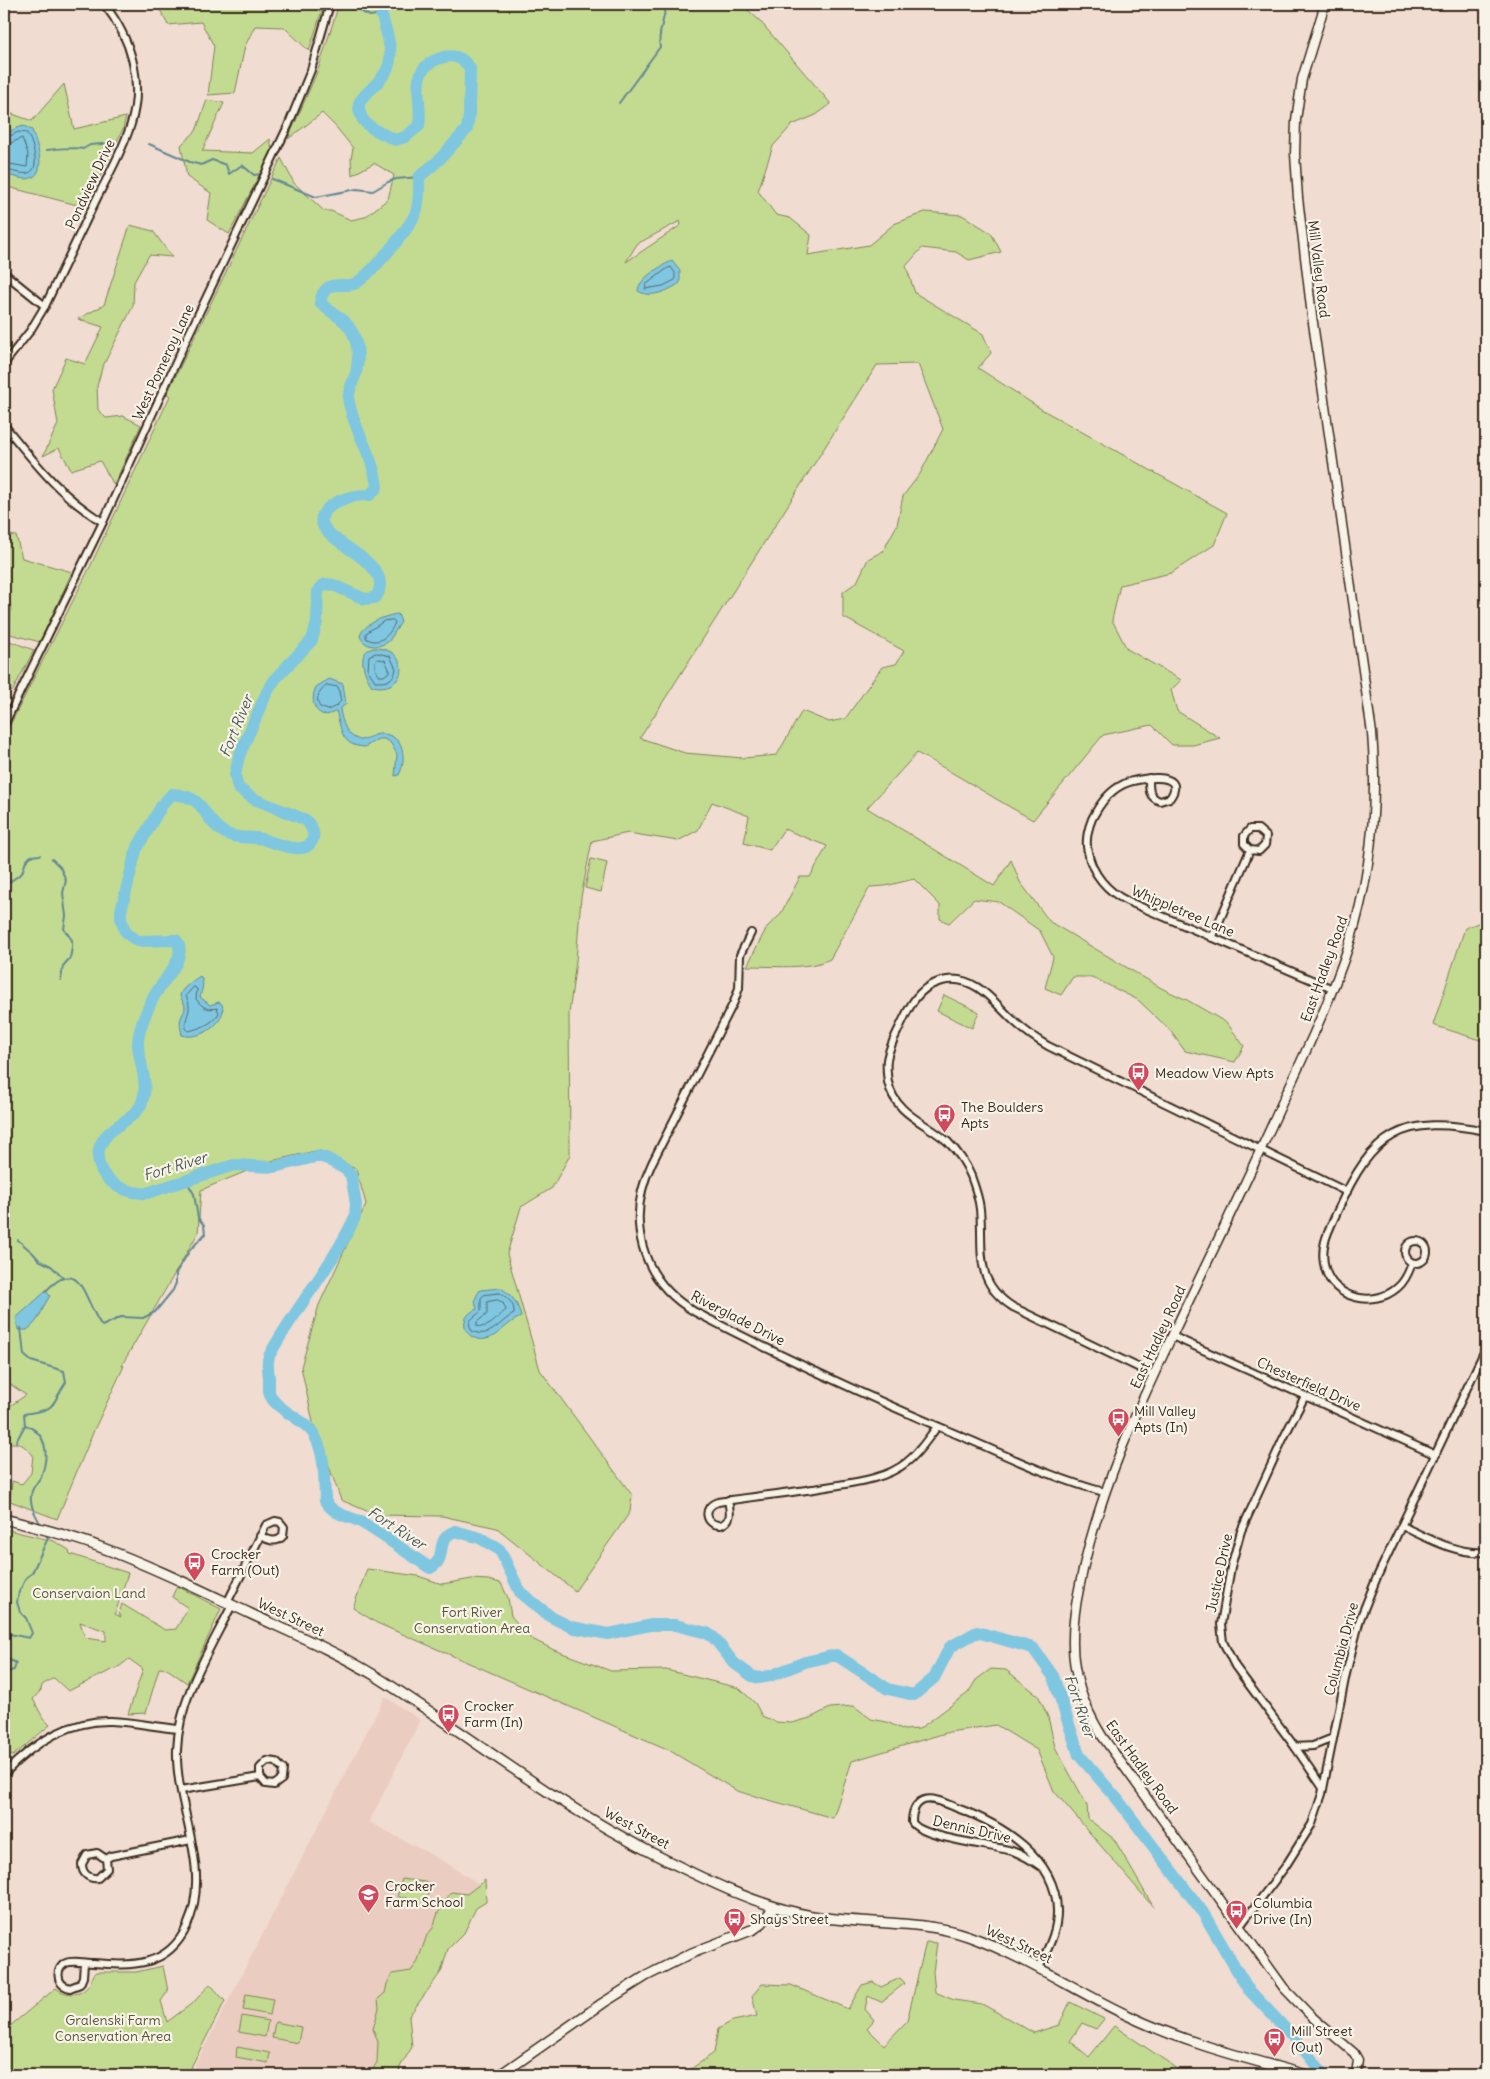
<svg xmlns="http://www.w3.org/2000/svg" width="1490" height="2079" font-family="Delius,sans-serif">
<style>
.built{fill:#ebccc0}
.green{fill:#c3db91;stroke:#7f8258;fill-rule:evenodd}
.water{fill:#7fc6e0;stroke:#648892}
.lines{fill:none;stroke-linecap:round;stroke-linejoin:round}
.shore{stroke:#56686c;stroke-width:1}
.stream{stroke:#648892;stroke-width:2}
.river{stroke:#7fc6e0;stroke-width:12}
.minor-casing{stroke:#3b2a1e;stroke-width:10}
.tertiary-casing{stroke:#3b2a1e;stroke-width:11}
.secondary-casing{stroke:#3b2a1e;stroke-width:12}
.minor{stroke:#f7f3e8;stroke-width:6}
.tertiary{stroke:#f7f3e8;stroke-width:8}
.secondary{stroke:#f7f3e8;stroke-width:9}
.labels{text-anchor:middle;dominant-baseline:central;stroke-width:4.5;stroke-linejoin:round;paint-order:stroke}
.street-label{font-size:14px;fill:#3b2a1e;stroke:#f7f3e8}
.poi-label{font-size:14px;fill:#3b2a1e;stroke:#f7f3e8;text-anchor:start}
.park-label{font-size:14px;fill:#5d563b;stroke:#f7f3e8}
.water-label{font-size:15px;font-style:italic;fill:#4f5958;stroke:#f7f3e8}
</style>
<rect width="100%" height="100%" fill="#f0dcd1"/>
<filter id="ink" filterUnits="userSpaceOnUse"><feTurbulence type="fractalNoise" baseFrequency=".02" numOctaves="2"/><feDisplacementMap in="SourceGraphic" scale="10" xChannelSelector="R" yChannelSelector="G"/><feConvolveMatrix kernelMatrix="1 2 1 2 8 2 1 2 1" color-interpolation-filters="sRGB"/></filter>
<g filter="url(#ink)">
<!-- built -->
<polygon class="built" points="385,1697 420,1720 369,1822 445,1862 480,1885 376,2075 190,2075"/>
<!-- green -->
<g class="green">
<polygon points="157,4 324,4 309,51 284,27 255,26 245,46 235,93 208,95 214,46 201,22 168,25"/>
<path d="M339,4H741L759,20L831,104L816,115L792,125L773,146L758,191L776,215L790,218L811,235L808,255L869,245L894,224L925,212L962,215L991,233L1001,252L969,260L956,252L922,248L906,266L915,293L983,334L991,353L978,368L1041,409L1227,513L1214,545L1171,573L1120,585L1112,620L1127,649L1181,680L1171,690L1177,711L1220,738L1193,745H1172L1152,725L1103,735L1033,820C994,799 957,774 917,753L867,808L994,886L1011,860L1020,882L1050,922L1163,989L1187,1000L1227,1023L1244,1046L1235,1062L1185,1051L1169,1029L1138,1000L1092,977H1073L1061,995L1045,988L1053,957L1040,931L999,902L974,899L949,923L940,919V905L914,879L885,886L870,887L830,959C808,970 771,966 747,966L767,927L780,915L800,877H810L827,846L784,829L770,850L744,843L749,816L712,802L698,830L678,841L628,833L592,841L581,897L576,961L569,1014L570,1155L552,1188L521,1207L507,1254L540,1370L632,1495L630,1512L575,1591L497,1528L442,1516L376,1515L341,1500L313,1422L301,1367L319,1305L366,1204L356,1169L315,1151L271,1161L201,1190L198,1233L122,1365L124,1366L95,1428L57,1519L10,1501L12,1481L22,1484L31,1473L33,1455C24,1445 17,1439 4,1446V1410L26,1395L4,1380V737L90,567L170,396L167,394L281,158L294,183L324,211H331L351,220L365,217L388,199L394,175L374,163L352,175L351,159L353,148L336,127L322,113L288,139L318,70ZM680,221L681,225L626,262L637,244ZM918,364L943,429L920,474L903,496L897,525L883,551L868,559L857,582L843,592V617L904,651L896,664L882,667L845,719L829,722L802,711L777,755L743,758L685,753L640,738L877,365Z"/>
<polygon points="64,84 74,129 126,117 123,129 85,207 4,186 4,111 32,121"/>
<polygon points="207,100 224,103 202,151 253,153 270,139 272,151 229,234 207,220 211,193 187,177 181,145 196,131"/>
<polygon points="130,225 153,231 172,257 149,255 134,282 133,306 102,368 97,386 98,410 106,418 123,416 141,425 114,485 100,461 71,470 59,448 43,456 58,424 52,389 66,358 85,364 103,327 78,319 104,305"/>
<polygon points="4,534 16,536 22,558 72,572 40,642 10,634 11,607 4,597"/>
<polygon points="4,639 34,650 12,692 4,688"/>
<polygon points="591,859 607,863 601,892 585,888"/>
<polygon points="1486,920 1486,1042 1433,1025 1465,928"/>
<polygon points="944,995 979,1012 972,1028 937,1011"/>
<path d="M4,1529L54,1541L69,1550L70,1554L128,1573L115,1614L121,1617L119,1613L122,1604L165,1630L176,1629L188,1608L172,1597L177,1586L221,1609L187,1683L167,1669L159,1668L146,1713L128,1714L143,1669L129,1659L120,1666L68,1691L54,1678L42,1685L41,1690L33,1699L43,1718L50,1725L13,1756L11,1755L4,1763ZM80,1622L106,1631V1641L85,1638Z"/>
<polygon points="367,1569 418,1576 442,1584 472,1579 488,1580 501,1583 508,1598 511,1616 530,1638 554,1650 611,1671 666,1670 739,1688 755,1703 762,1716 776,1722 792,1723 810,1718 830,1708 854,1706 871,1719 887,1722 904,1730 919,1729 968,1693 976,1680 991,1669 1006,1670 1038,1695 1048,1717 1055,1747 1087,1805 1088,1819 1114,1839 1154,1908 1054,1791 1037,1750 996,1725 949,1732 852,1761 833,1818 737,1791 667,1749 377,1623 353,1608"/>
<polygon points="402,1879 432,1883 425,1904 423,1905 408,1898 397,1897"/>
<polygon points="485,1880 486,1902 476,1908 464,1933 448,1949 441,1972 409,2016 412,2047 400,2067 399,2075 370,2075 377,2062 378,2042 373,2029 379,2008 378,1999 385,1993 387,1984 392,1974 411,1971 417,1963 427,1935 433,1928 438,1913 451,1892 467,1894"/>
<polygon points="926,1942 937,1943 933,1972 935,1992 954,2000 982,2004 1034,2033 1059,2025 1070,2002 1104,2019 1096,2029 1082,2023 1070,2041 1089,2057 1114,2026 1178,2069 1191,2075 686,2075 688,2071 714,2053 718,2029 733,2021 757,2016 752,1996 762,1984 791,1985 848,2009 862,1985 873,1982 881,1987 900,1978 905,1983 881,2002 868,1996 865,2009 874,2020 867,2028 884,2045 907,2021"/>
<path d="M163,1966L168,1991L161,2001L167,2022L194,2002L210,1984L225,2001L187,2075H4V2031L56,1988C66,1996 81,1997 89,1985C92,1980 92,1975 97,1972H136Z"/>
<polygon points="246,1994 273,1999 270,2015 243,2010"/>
<polygon points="242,2016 268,2021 265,2037 239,2032"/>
<polygon points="275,2022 301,2027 298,2043 272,2038"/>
<polygon points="237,2047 270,2053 268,2063 236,2057"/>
</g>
<!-- water -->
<g class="water">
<path d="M24,126L32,130C36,142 50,176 27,179C21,179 11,176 4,174V135L16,128Z"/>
<path d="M672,261L680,271V283C668,291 651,299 638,291C638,279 662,265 672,261Z"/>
<path d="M398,614L401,622L389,641C380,648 365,649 360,636C363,624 386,615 398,614Z"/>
<path d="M375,648C411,648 409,694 372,686C365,676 354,650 375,648Z"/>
<path d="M329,679L343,684L346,704L340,709C342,722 346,736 360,740C368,739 375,733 383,734C404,735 407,760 399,775L395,776L397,754L390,742L384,739H378L365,747C341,746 342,731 336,711C318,723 308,703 316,687Z"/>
<path d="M200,976C205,982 202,990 200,997L210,1005L219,1002L222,1004C228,1023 199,1041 182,1035C181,1030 179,1023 181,1018C182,1014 185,1012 185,1007C185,1003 181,1000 180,996C180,989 195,979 200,976Z"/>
<path d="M501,1288C513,1296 518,1303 521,1317C507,1322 498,1337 486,1339C465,1343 455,1317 477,1309C474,1301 475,1297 480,1290Z"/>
<path d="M46,1291L50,1296C40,1310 42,1319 27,1330H18L16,1318Z"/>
</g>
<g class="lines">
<!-- shore -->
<g class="shore">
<path d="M4,139L18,132L27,133C32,141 42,170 28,173C21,175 11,170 4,170"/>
<polyline points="4,146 22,138 28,154 27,167 4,163"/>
<polygon points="668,268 671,267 675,273 675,280 663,286 645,289 646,285"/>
<path d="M393,620L395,622C391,634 379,647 366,638V633L384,621Z"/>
<path d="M377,653L390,656L396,669C394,680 385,684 375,681L368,670L369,656Z"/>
<polygon points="378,659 385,660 390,671 384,676 379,676 375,668 375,661"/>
<path d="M327,685L338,687L341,701L336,706L328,710L320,707C314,698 320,691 327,685Z"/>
<path d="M194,987L197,989L196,999C203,1008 207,1010 217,1008L219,1013C213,1024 200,1028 189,1031L186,1029C184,1013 194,1013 186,996Z"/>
<path d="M500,1293C508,1298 515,1304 514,1314C499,1321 491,1340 472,1331C465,1319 475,1318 481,1311V1298L484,1295Z"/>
<path d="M498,1300L503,1303L506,1310C497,1317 489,1330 477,1326V1322L487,1314V1302Z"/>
</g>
<!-- stream -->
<g class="stream">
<polyline points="364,4 362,12 370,16 381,14"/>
<path d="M619,103L660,47C657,35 664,22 665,9L660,4"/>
<polyline points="149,144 190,162 201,165 212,160 226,165 229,174 242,165 254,175 261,174"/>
<path d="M47,150C53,149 78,147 83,149L90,145L113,143"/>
<polyline points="272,179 316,197 357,189 373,191 388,182 396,179 419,177"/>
<polyline points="52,859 60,867 66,880 63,893 66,916 64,929 72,940 72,948 70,958 63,966 61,980"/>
<polyline points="4,886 22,873 26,861 31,856 40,855"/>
<polyline points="18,1240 33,1253 39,1260 51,1266 63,1277"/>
<path d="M45,1292C82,1252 84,1303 102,1326L121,1317L143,1318L155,1312L173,1290L176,1283V1273L190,1250L205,1234L204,1225L198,1218L194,1194L186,1180"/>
<path d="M21,1328L24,1355L31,1361L64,1371L66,1382C49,1408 58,1409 24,1414L25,1425C47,1433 49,1454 42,1474C40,1480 34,1485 32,1491C28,1503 35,1514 41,1525"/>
<polyline points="16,1442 25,1425"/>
<polyline points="4,1644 10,1634 29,1638 32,1633 26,1618 20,1612 17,1602 19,1592 26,1578 32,1573 48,1538 45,1533"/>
<polyline points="4,1657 16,1663 14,1670 6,1672 4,1670"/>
</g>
<!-- river -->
<path class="river" d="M379,4C383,27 400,56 383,76C376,86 365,93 359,103C358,127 377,130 395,140L405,137L419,126C424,101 404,67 444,57C456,54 463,59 470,68L469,116L467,129L439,160L419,177C419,189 420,201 416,212C411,227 370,275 356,283C348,288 338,282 329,287C324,290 321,297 320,303C328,310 337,315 345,322C358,335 360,356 356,373C353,383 347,391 349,403C355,432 374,457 377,487L370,495C355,495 339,498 327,509C300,535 382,554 380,585C379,591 379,595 374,598L365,599L333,585L326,584L322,586L318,591L317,622L312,640L276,678L267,692L239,756L235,775L238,788L254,799L306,820C311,826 316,833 312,841C304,857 274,842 262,839C249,836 234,840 222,831C199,815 208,797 172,794L162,805L136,850L121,911V919L125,931L130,936L138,941L176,940C189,956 164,979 156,993C152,999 149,1007 146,1013C142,1023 137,1036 138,1046C140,1063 148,1083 143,1099C138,1121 108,1124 100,1146C90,1175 122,1195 147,1193L234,1165L274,1167L319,1156L328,1159L345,1169L351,1175L356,1204L355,1217C332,1267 295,1308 269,1356C266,1365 269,1371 269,1379C269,1383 269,1387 269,1391C271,1408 303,1418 313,1433C326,1453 324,1479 325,1501C335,1516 347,1515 361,1522C385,1536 407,1553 430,1568C449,1559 433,1540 455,1531L480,1538L500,1550L520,1592L551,1617L571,1627L608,1634L651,1625H675L707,1633L714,1638L734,1663L752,1676L759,1678L770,1676L805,1662L836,1655L888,1689L914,1695L934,1678L950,1647L977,1632L1033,1648L1053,1676L1079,1755L1118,1800L1202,1911L1248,1989L1297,2041L1324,2075"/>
<defs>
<g id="minor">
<polyline points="4,273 45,306"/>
<path d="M4,364L30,331L45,306C62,271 79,236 96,200C108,176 123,150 131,124C144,81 131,38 104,4"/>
<path d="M4,425C35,463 61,497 103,522"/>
<polyline points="4,725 103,522 188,336 288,126 311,70 330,4"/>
<path d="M1149,778C1149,788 1148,797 1160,801L1170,798C1190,769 1134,778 1122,785C1108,792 1099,805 1092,819C1088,829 1085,841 1088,852C1092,874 1108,892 1127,901L1333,989"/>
<path d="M751,933L740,955L739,988L734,1002L652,1163C625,1219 640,1280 695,1312C785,1359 877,1401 970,1440C1014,1459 1058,1480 1104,1492"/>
<polyline points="1212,938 1250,850 1259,851 1265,845 1266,836 1258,829 1250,829 1244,836 1244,844 1250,850"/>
<circle cx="1416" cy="1252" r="11"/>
<path d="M1412,1263C1409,1272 1405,1282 1397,1288C1374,1308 1333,1299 1325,1268C1319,1246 1329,1230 1338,1210C1372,1133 1402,1114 1486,1131"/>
<polyline points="1172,1336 1436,1455"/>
<path d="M1154,1375L1013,1307C972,1281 984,1249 980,1209C979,1198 975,1187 971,1176C966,1164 957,1151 948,1142C926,1122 895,1115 888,1082C887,1075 886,1067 887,1060C889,1046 898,1031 904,1018C913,999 924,983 947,980C977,976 995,1004 1015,1022C1025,1031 1036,1039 1048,1046L1347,1192"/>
<polyline points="1305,1396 1283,1439 1241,1531 1231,1567 1221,1624 1223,1642 1235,1666 1295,1747 1313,1746 1333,1738"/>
<path d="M728,1500C730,1511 733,1520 721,1525C705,1526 702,1506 718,1502C752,1497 786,1493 820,1488C848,1483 884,1481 907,1462C919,1453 928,1438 937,1427"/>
<path d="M1402,1526C1428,1538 1457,1555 1486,1552"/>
<path d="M227,1603L266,1525L275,1521L280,1522L284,1527L283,1536C276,1544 269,1540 260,1536"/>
<polyline points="1295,1747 1323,1788"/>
<path d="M4,1774C32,1744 68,1720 111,1721C133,1722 156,1727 179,1729"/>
<polyline points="181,1790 260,1777 266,1784 274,1785 282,1779 283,1769 276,1762 267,1761 260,1768 260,1777"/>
<path d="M106,1859L97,1853L87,1855L82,1864C82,1874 89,1879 98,1878L107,1869L106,1859L111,1856L191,1840"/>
<polyline points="1240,1926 1285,1867 1312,1824 1322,1794 1346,1674 1360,1619 1377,1577 1486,1348"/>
<path d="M84,1963L83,1977L80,1984L70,1988C61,1986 57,1980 59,1971C60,1968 62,1965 66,1963C73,1960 85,1963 93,1963C131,1966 168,1968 187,1926C213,1868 175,1808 177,1750C179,1697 209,1651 232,1605"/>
<path d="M1039,1968C1047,1950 1058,1931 1057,1910C1056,1857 1001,1824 957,1808C947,1804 934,1797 924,1800C915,1803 912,1813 912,1822C920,1838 993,1845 1012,1851C1024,1855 1033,1861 1043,1868"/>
</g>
<path id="tertiary" d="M1325,4L1302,79L1296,120L1295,154L1298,198L1312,316L1372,733C1378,805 1371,876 1349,945C1331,999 1306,1051 1282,1103C1247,1181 1209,1258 1172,1336C1137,1410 1103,1484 1084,1565C1079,1589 1073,1614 1073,1639C1072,1673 1084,1707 1102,1736L1284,1988L1311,2016L1354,2053L1358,2060L1356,2075"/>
<g id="secondary">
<path d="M4,1519C36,1527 69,1535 100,1547C152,1566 202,1591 251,1614C292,1633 335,1651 374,1675C467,1733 553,1803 652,1853C702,1878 756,1906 812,1916C864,1925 918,1919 968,1936C1025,1956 1075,1991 1129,2016C1185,2043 1246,2058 1306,2075"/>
<polyline points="500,2075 603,2003 646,1976 692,1953 754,1929 762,1923 774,1907"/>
</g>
</defs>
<!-- minor casing -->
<use href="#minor" class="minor-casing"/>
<!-- tertiary casing -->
<use href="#tertiary" class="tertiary-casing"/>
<!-- secondary casing -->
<use href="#secondary" class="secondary-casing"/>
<!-- minor -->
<use href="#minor" class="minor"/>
<!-- tertiary -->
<use href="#tertiary" class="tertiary"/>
<!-- secondary -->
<use href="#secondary" class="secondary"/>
</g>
</g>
<!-- icons -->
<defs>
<symbol id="bus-pin" viewBox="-11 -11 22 30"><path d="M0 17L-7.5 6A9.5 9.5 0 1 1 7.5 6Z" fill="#d1495b" stroke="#f7f3e8"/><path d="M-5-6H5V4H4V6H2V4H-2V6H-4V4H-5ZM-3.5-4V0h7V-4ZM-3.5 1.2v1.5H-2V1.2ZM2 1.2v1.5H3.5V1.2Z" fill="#fff"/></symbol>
<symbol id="school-pin" viewBox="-11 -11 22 30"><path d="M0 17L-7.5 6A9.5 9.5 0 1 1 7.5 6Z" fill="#d1495b" stroke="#f7f3e8"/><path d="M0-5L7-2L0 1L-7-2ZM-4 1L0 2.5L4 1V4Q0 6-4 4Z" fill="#fff"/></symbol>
</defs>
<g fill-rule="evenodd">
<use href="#bus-pin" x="1126" y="1060" width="25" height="34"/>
<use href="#bus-pin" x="932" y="1102" width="25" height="34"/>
<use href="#bus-pin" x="1106" y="1406" width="25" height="34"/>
<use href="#bus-pin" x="182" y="1550" width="25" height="34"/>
<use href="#bus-pin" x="436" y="1702" width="25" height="34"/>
<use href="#school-pin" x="356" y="1882" width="25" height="34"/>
<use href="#bus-pin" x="1224" y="1898" width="25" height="34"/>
<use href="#bus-pin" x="722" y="1906" width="25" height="34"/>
<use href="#bus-pin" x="1262" y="2026" width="25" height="34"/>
</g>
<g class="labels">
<!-- street labels -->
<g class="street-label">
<text transform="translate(90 184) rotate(-65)">Pondview Drive</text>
<text transform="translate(1319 269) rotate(83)">Mill Valley Road</text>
<text transform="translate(163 362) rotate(-65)">West Pomeroy Lane</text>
<text transform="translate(1183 911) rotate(23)">Whippletree Lane</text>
<text transform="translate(1324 969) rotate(-70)">East Hadley Road</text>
<text transform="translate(738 1318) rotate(27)">Riverglade Drive</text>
<text transform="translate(1158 1337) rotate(-65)">East Hadley Road</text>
<text transform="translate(1309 1384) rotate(24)">Chesterfield Drive</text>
<text transform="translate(1219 1573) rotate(-78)">Justice Drive</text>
<text transform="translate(291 1617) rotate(25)">West Street</text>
<text transform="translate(1341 1649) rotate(-75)">Columbia Drive</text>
<text transform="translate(1142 1767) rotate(54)">East Hadley Road</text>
<text transform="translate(637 1828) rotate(28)">West Street</text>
<text transform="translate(972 1829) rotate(13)">Dennis Drive</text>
<text transform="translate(1019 1944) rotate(25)">West Street</text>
</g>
<!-- poi labels -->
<g class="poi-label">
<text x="1155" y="1073">Meadow View Apts</text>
<text x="961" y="1107">The Boulders<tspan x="961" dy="16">Apts</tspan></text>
<text x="1134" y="1411">Mill Valley<tspan x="1134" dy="16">Apts (In)</tspan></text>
<text x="211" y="1554">Crocker<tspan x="211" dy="16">Farm (Out)</tspan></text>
<text x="464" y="1706">Crocker<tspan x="464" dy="16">Farm (In)</tspan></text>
<text x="385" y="1886">Crocker<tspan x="385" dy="16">Farm School</tspan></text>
<text x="1253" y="1903">Columbia<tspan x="1253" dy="16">Drive (In)</tspan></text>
<text x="750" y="1919">Shays Street</text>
<text x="1291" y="2031">Mill Street<tspan x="1291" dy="16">(Out)</tspan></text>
</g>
<!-- park labels -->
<g class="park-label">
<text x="89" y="1593">Conservaion Land</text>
<text x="472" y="1612">Fort River<tspan x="472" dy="16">Conservation Area</tspan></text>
<text x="113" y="2020">Gralenski Farm<tspan x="113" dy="16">Conservation Area</tspan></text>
</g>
<!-- water labels -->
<g class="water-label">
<text transform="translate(236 726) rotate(-68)">Fort River</text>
<text transform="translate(175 1166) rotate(-17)">Fort River</text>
<text transform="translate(397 1528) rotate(33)">Fort River</text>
<text transform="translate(1080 1706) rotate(71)">Fort River</text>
</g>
</g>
<!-- margin -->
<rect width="1490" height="2079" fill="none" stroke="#f7f3e8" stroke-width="20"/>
<rect x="10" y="10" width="1470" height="2059" fill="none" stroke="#3b2a1e" stroke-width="2" filter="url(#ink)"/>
</svg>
